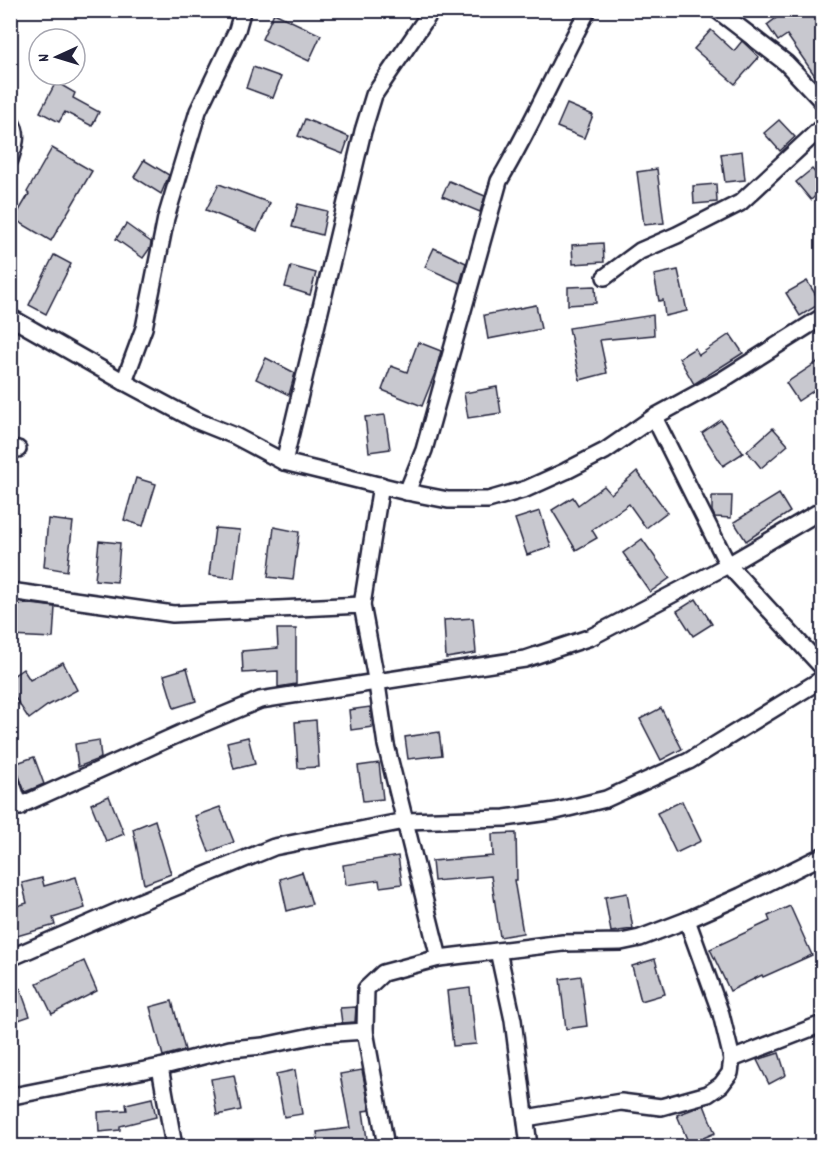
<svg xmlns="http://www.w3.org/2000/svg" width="833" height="1157" font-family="Dekko,sans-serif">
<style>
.building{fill:#c8c8cf;stroke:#22223b;stroke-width:1.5}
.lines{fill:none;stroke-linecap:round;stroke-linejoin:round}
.minor-casing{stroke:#22223b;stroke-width:20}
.minor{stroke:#fff;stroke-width:15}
</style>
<rect width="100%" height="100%" fill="#fff"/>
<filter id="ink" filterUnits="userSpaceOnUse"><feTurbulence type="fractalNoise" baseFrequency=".0167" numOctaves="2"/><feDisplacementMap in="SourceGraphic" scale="12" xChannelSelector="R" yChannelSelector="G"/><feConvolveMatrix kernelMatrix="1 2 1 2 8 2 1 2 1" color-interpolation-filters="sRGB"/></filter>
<g filter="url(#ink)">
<!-- building -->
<g class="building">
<polygon points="787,10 815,10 822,21 822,86 787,35 778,41 767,25"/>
<polygon points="274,13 321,35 309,61 262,39"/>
<polygon points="711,30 734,51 742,41 759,57 735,84 694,49"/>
<polygon points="253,67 281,77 273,98 246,88"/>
<polygon points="56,82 75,93 73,98 99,112 92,126 65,112 59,122 40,112"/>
<polygon points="567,104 593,115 584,138 557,127"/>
<polygon points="305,119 349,137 343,154 298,136"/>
<polygon points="779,120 795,137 780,151 764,133"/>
<polygon points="52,148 92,171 51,241 14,219 29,194 27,192"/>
<polygon points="742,151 745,180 725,182 721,154"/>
<polygon points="144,160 169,175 161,194 134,177"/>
<polygon points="657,169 664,223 644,225 637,172"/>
<polygon points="812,169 822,181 822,190 811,200 796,182"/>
<polygon points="449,181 485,196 480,212 442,196"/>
<polygon points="219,184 270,203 257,231 206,210"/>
<polygon points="716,184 717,202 694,204 693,186"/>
<polygon points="298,204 327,211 322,235 292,227"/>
<polygon points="126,224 151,242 150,248 143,258 116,239"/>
<polygon points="603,243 604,262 573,264 572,245"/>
<polygon points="434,248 466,263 460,283 425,267"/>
<polygon points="54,255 71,264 46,314 29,305"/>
<polygon points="291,266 316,273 310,295 285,287"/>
<polygon points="678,270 687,311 665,316 663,300 659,301 654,275"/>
<polygon points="807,281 821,303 800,316 786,293"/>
<polygon points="595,286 596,303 568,305 568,287"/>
<polygon points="536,305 541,329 488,339 484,315"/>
<polygon points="653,315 654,335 600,340 607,373 580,380 569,328"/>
<polygon points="730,334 743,353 694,384 679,358 695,348 699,355"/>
<polygon points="418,342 441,351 435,373 422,406 382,390 391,366 407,372"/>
<polygon points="266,358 295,373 289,395 256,379"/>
<polygon points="822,359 822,385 798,401 786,383"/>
<polygon points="497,387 501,413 468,418 464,393"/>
<polygon points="385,415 390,449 369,452 365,417"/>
<polygon points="721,420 743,453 723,466 702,433"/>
<polygon points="773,428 788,445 761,468 747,451"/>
<polygon points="637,471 667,512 646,528 629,504 592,530 597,538 576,550 552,510 573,497 578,505 604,486 611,494"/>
<polygon points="136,478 156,484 143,526 124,520"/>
<polygon points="779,494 790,512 746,541 734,522"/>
<polygon points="712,496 732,496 731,518 715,517 712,511"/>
<polygon points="540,511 551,547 527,555 515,519"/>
<polygon points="48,519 73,522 67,571 44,567"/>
<polygon points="274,527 299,532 293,580 268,577"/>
<polygon points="215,528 240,530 234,578 209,575"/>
<polygon points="642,539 670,578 650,592 623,553"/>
<polygon points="99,541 120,543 117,582 95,580"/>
<polygon points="696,599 712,624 693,636 677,611"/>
<polygon points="31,604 55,607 53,638 10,636 10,605"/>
<polygon points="473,618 476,653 446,658 444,620"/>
<polygon points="277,629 296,629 296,684 278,687 278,671 243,673 242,651 278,648"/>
<polygon points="63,662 77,690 47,706 29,719 10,690 10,678 23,669 30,680"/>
<polygon points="187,668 196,701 174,708 164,675"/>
<polygon points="370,707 372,727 351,730 349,710"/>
<polygon points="661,708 682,749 661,760 640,719"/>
<polygon points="316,720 319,767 298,768 295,722"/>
<polygon points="439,732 442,755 408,759 405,737"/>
<polygon points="248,737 255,764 234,769 227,742"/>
<polygon points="99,740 101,758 78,767 75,744"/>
<polygon points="34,757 44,784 25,792 14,764"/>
<polygon points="379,763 383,799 363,801 358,766"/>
<polygon points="109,796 124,834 106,841 91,804"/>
<polygon points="682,801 701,841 676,853 657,813"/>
<polygon points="220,807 234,842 209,852 195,816"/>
<polygon points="155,820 171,874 144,884 133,829"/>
<polygon points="516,833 517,880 514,880 523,933 500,937 491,876 434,881 432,861 493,856 492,834"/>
<polygon points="398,856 402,884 380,887 379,880 346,885 343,865"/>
<polygon points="302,872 312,904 287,911 280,879"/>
<polygon points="76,877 85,908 53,918 55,925 10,938 10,908 27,903 22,883 42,878 44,886"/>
<polygon points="627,893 633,929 611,932 605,897"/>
<polygon points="790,906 812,955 763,977 762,975 730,991 710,949 770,921 768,916"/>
<polygon points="655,959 665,994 641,1001 632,966"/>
<polygon points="84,961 97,991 52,1014 37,983"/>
<polygon points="581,976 587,1026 566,1029 560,979"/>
<polygon points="20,988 30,1016 10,1023 10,991"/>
<polygon points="470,988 476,1044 453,1046 447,991"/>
<polygon points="172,1001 185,1050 163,1056 150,1007"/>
<polygon points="356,1007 355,1022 342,1023 340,1008"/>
<polygon points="779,1053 786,1075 769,1084 757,1060"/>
<polygon points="295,1070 302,1114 284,1117 276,1074"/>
<polygon points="362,1070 370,1110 363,1111 368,1146 319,1146 317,1132 350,1128 340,1074"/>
<polygon points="234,1075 241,1110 217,1115 211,1079"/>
<polygon points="152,1098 156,1117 120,1126 120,1130 99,1132 98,1112 127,1110 126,1104"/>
<polygon points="704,1105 715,1133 689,1144 677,1115"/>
</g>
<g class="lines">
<defs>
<g id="minor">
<polyline points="717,10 786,63 822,101"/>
<path d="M10,121C20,134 14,146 10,160"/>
<polyline points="605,277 640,251 677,235 740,203 822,127"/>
<polyline points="10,317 124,382 195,420 235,436 284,462 407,492 448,500 488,500 526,489 566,471 605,451 654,417 722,380 822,317"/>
<polyline points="124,382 144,328 166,218 198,111 237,30 241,16 240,10"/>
<polyline points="654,417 728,565 822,667"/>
<polyline points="10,448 18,449"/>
<polyline points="284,462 363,131 374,95 432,10"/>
<path d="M407,492L424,450L499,181C532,126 557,67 588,10"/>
<polyline points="10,591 173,614 362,605 377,684 386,745 439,958"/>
<polyline points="362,605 381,485"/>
<polyline points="10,778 20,807"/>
<polyline points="10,810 181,733 260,700 525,659 591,637 728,565 822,510"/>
<polyline points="498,951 513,1020 529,1146"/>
<polyline points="10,958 137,903 274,847 405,821 505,818 556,811 606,799 689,761 822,679"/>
<polyline points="732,1059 822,1024"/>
<polyline points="160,1067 174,1146"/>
<polyline points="10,1094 18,1095 160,1067 230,1049 263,1046 321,1034 365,1031"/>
<polyline points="526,1118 621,1102 661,1107 708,1094 721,1085 730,1073 732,1059 721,1014 687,920"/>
<polyline points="386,1146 365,1031 366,989 383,973 439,958 563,943 621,942 640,938 687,920 741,896 822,856"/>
</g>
</defs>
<!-- minor casing -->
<use href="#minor" class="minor-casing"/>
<!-- minor -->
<use href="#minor" class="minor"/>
</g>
</g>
<!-- margin -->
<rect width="833" height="1157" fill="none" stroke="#fff" stroke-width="36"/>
<rect x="18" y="18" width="797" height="1121" fill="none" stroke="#22223b" stroke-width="2" filter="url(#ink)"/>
<!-- north arrow -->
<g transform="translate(57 57) rotate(266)"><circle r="28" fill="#ffffff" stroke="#a7a7b1" stroke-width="1.5"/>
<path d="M0-4.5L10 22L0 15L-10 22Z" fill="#22223b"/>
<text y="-9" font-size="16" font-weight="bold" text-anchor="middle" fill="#22223b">N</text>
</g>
</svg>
